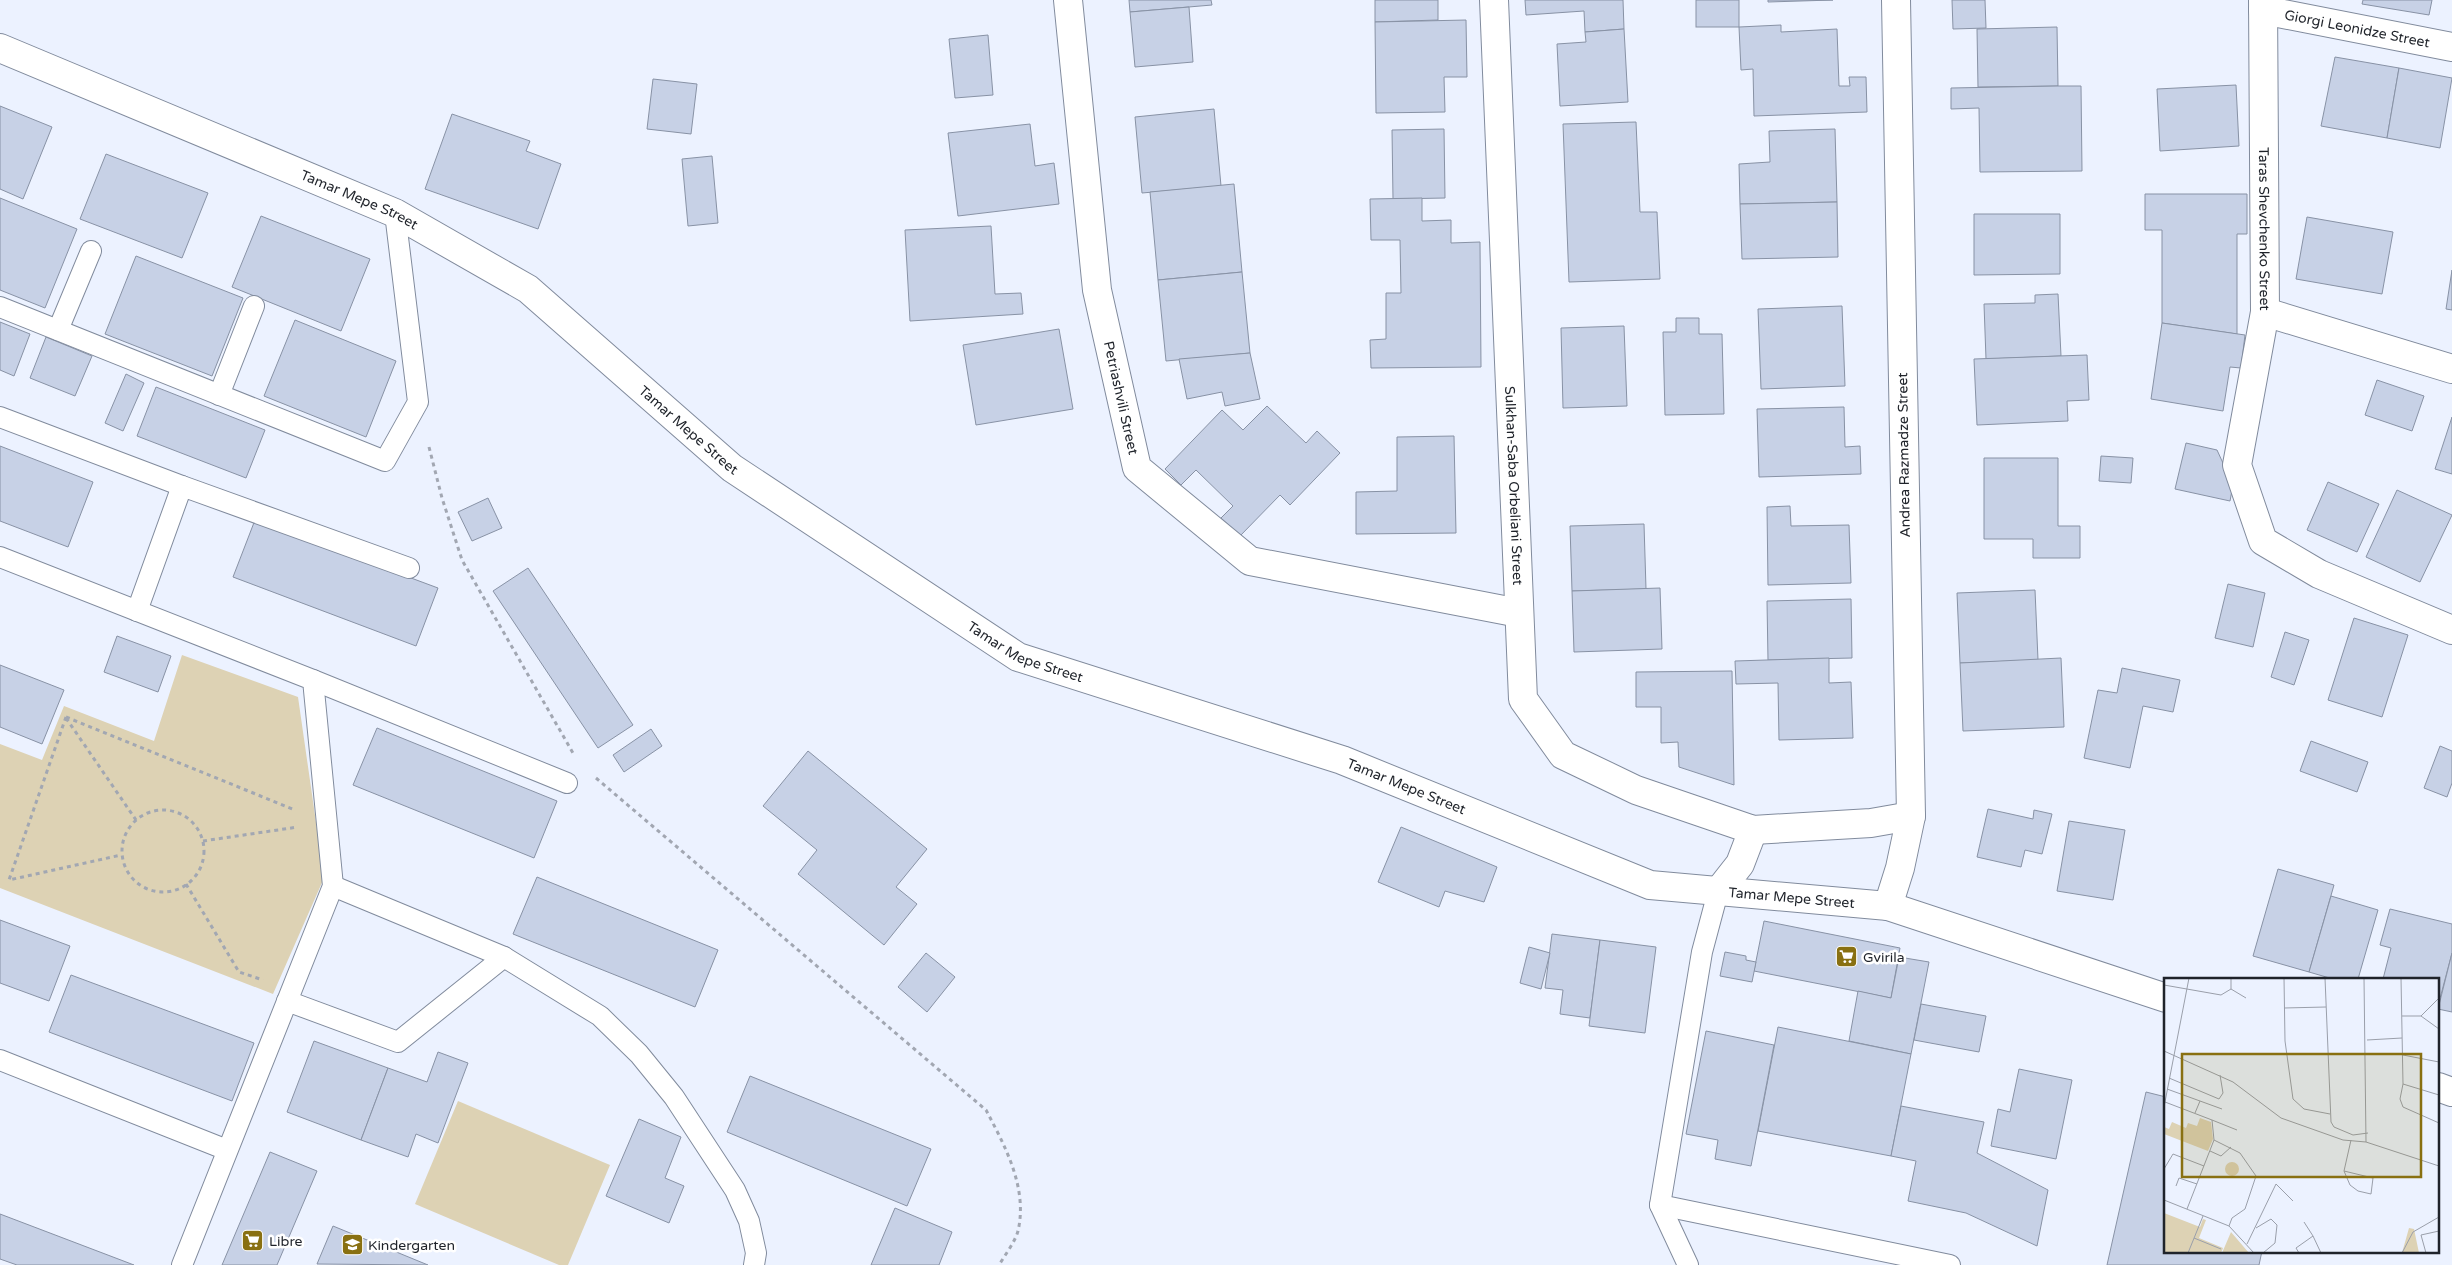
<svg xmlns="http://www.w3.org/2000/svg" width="2452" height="1265" font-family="'Varela Round',sans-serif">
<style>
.green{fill:#ddd2b4}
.building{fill:#c7d1e6;stroke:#8892a5}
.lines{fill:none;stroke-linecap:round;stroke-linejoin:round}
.lane-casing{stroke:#818b9d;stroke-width:22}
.street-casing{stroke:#818b9d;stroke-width:30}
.secondary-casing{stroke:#818b9d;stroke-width:30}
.path{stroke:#a2a7b2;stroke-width:3;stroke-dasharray:4 4;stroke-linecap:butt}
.lane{stroke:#fff;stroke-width:20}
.street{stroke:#fff;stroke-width:28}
.secondary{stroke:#fff;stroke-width:28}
.labels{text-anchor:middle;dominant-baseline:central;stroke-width:5;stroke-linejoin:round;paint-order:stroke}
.street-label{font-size:14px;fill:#1f232a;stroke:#fff}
.poi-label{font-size:14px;fill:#1f232a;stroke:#fff;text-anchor:start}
.inset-road{fill:none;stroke:#9a9faa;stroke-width:1}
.view{fill:#897011;fill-opacity:0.15;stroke:#897011;stroke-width:2.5}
.inset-edge{fill:none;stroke:#1f232a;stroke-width:2.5}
</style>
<rect width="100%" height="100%" fill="#ecf2ff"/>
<!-- green -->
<g class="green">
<polygon points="182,655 298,697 324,878 273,994 0,888 0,744 42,760 64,706 154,741"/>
<polygon points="458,1101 610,1165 568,1265 559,1265 415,1204"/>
</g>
<!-- building -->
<g class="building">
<polygon points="1129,0 1211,0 1212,5 1130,12"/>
<polygon points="1375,0 1438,0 1438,20 1375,22"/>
<polygon points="1525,0 1623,0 1624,29 1585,32 1584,11 1526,15"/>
<rect x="1696" y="0" width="43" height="27"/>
<polygon points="1768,0 1833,0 1768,2"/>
<polygon points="1952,0 1985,0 1986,28 1953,29"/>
<polygon points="2363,0 2432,0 2429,15 2362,4"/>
<polygon points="1189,7 1193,62 1135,67 1130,12"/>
<polygon points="1466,20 1467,77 1444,77 1445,112 1376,113 1375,22"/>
<polygon points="1781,25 1781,32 1837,29 1839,86 1850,86 1849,77 1866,77 1867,112 1754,116 1753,69 1741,70 1739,27"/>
<polygon points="2057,27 2058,86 1978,87 1977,29"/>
<polygon points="1624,29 1628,102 1560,106 1557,44 1586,42 1585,32"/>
<polygon points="988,35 993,95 955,98 949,39"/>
<polygon points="2335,57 2399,68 2387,138 2321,126"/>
<polygon points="2399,68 2452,78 2440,148 2387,138"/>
<polygon points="653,79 697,84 691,134 647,129"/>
<polygon points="2236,85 2239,146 2160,151 2157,89"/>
<polygon points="2058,86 2081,86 2082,171 1980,172 1979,108 1951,109 1951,88"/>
<polygon points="0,106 52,127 23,199 0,189"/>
<polygon points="1214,109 1221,186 1142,193 1135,117"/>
<polygon points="452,114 530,141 526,151 561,164 538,229 425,189"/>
<polygon points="1636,122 1640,212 1657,212 1660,279 1569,282 1563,124"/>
<polygon points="1030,124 1035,166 1054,163 1059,204 958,216 948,133"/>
<polygon points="1444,129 1445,198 1393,199 1392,130"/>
<polygon points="1835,129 1837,202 1740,204 1739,164 1770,162 1769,131"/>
<polygon points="106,154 208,193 182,258 80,219"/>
<polygon points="712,156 718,223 688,226 682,159"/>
<polygon points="1234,184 1242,272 1158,280 1150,192"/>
<polygon points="2145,194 2247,194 2247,234 2237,234 2237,334 2162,323 2162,230 2145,230"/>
<polygon points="0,198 77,229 45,308 0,290"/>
<polygon points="1422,198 1422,221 1451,220 1451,243 1480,242 1481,367 1371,368 1370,340 1386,339 1386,293 1401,293 1400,240 1371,240 1370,199"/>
<polygon points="1837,202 1838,257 1742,259 1740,204"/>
<polygon points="1974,214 2060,214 2060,274 1974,275"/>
<polygon points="261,216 370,259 341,331 232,287"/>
<polygon points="2307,217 2393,232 2382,294 2296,279"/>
<polygon points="991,226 995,294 1021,293 1023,314 910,321 905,230"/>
<polygon points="136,256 243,298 212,376 105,334"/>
<polygon points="2452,270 2452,310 2446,309"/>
<polygon points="1242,272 1250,353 1166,361 1158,280"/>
<polygon points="2058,294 2061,356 1986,359 1984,304 2035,303 2035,295"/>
<polygon points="1842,306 1845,386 1761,389 1758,309"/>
<polygon points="1676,318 1699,318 1699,334 1722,334 1724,414 1665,415 1663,332 1676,332"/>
<polygon points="295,320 396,361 366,437 264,396"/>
<polygon points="0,322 30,334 14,376 0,370"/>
<polygon points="2162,323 2245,335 2241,368 2230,367 2223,411 2151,399"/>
<polygon points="1624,326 1627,406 1563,408 1561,328"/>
<polygon points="1059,329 1073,409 976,425 963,345"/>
<polygon points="46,337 92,356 75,396 30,378"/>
<polygon points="1250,353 1260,399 1225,406 1222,392 1187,399 1179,359"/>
<polygon points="2087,355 2089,400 2067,401 2068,421 1977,425 1974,359"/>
<polygon points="126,374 144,383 123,431 105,423"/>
<polygon points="2377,380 2424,396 2412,431 2365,415"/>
<polygon points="156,387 265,430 246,478 137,436"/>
<polygon points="1267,406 1306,443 1317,431 1340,453 1290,505 1280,495 1240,536 1221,518 1233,506 1196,470 1181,485 1165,469 1222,410 1243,430"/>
<polygon points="1844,407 1845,447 1860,446 1861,474 1759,477 1757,409"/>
<polygon points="2452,417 2452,474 2435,469"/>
<polygon points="1454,436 1456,533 1356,534 1356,492 1397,491 1397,437"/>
<polygon points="2186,443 2217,450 2233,485 2230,501 2175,489"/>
<polygon points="0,446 93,482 68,547 0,521"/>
<polygon points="2101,456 2133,458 2131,483 2099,481"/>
<polygon points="1984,458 2058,458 2058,526 2080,526 2080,558 2033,558 2033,539 1984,539"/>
<polygon points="2328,482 2379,504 2357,552 2307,530"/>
<polygon points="2397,490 2452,515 2420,582 2366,557"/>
<polygon points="488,498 502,528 472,541 458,512"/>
<polygon points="1790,506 1791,526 1849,525 1851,583 1768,585 1767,507"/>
<polygon points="255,520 438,588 416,646 233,577"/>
<polygon points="1644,524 1646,589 1572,591 1570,526"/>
<polygon points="528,568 633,725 598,748 493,591"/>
<polygon points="2228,584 2265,593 2253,647 2215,638"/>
<polygon points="1660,588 1662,649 1574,652 1572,591"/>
<polygon points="2035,590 2038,660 1960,663 1957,593"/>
<polygon points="1851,599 1852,658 1768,660 1767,601"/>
<polygon points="2354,618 2408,635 2382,717 2328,700"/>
<polygon points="2285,632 2309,640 2294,685 2271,677"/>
<polygon points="117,636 171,656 158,692 104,672"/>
<polygon points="1829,658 1829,683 1851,682 1853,738 1779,740 1778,683 1736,684 1735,661"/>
<polygon points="2061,658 2064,727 1963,731 1960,663"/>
<polygon points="0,665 64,690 42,744 0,727"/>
<polygon points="2122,668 2180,680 2173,712 2143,706 2130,768 2084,758 2098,690 2117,693"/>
<polygon points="1732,671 1734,785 1679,767 1678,742 1661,743 1661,707 1636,707 1636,672"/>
<polygon points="377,728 557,801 534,858 353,785"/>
<polygon points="651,729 662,746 624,772 613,755"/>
<polygon points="2311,741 2368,762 2357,792 2300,771"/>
<polygon points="2440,746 2452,751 2452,783 2447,797 2424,788"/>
<polygon points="808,751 927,849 896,887 917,904 884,945 798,874 817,850 763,806"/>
<polygon points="1988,809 2033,819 2034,810 2052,814 2042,854 2025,850 2021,867 1977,857"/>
<polygon points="2069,821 2125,830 2113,900 2057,891"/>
<polygon points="1401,827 1497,867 1484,902 1445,891 1439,907 1378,882"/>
<polygon points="2278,869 2334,885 2309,972 2253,956"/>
<polygon points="537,877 718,950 695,1007 513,934"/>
<polygon points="2331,896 2378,910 2358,979 2333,979 2309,972"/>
<polygon points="2390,909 2452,924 2452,953 2438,1006 2438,979 2383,979 2391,948 2380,945"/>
<polygon points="0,920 70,946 49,1001 0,983"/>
<polygon points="1764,921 1900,948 1891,998 1754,971"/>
<polygon points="1552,934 1600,940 1590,1018 1560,1014 1563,990 1545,988"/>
<polygon points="1600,940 1656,947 1645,1033 1589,1026"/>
<polygon points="1529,947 1550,953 1541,989 1520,983"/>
<polygon points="1725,952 1746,956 1746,960 1756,962 1752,982 1720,976"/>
<polygon points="926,953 955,977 927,1012 898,987"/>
<polygon points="2452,953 2452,1012 2438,1009"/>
<polygon points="1899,957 1929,962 1911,1054 1849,1041 1858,991 1891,998"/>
<polygon points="71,975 254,1043 232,1101 49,1032"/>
<polygon points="1921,1004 1986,1016 1979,1052 1914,1040"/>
<polygon points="1778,1027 1911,1054 1891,1156 1758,1131"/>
<polygon points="1706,1031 1774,1045 1751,1166 1715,1159 1718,1140 1686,1134"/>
<polygon points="314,1041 388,1068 361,1140 287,1112"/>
<polygon points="438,1052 468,1063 438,1143 416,1134 408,1157 361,1140 388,1068 427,1082"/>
<polygon points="2019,1069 2072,1080 2056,1159 1991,1146 1998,1109 2010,1112"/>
<polygon points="750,1076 931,1149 907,1206 727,1132"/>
<polygon points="2146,1092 2166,1097 2166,1251 2262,1251 2259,1265 2107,1265"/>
<polygon points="1901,1106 1984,1122 1977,1153 2048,1190 2037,1246 1966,1213 1908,1201 1916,1161 1891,1156"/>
<polygon points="639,1119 681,1137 665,1178 684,1186 669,1223 606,1196"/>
<polygon points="270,1152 317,1171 277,1265 222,1265"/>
<polygon points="895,1208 952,1232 939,1265 871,1265"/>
<polygon points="0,1214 134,1265 17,1265 0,1259"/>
<polygon points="333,1226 428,1265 317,1264"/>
</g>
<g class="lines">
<defs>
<g id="lane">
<polyline points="0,307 385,461 418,402 395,213"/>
<polyline points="58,330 91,251"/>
<polyline points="219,395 254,306"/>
<polyline points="0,417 182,486"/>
<polyline points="0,557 313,680 333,886 182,1265"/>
<polyline points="137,611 182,486 409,568"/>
<polyline points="313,680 567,783"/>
<polyline points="333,886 504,957 600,1016 639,1054 674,1097 735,1190 749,1221 756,1253 754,1265"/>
<polyline points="287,1001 398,1042 504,957"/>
<polyline points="0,1060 227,1150"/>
<polyline points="1660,1205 1950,1265"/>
<polyline points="1688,1265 1660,1205 1702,952 1718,892"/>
</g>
<g id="street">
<path id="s1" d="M1068,0L1097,290L1137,468L1250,561L1519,613"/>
<path id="s2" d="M1494,0L1523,699L1563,755L1636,790L1753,830L1871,823L1911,816"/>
<path id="s3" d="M2263,0L2265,312L2237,465L2263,541L2319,574L2452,630"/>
<path id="s4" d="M2263,10L2452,47"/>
<polyline points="2265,312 2452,369"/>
<polyline points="1718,892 1740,864 1753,830"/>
<polyline points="1888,906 2166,998"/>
<polyline points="2438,1087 2452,1092"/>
</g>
<g id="secondary">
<path id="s5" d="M0,48L395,213L528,289L732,468L1018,657L1342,760L1650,885L1888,906L1900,868L1911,816L1896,0"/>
</g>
</defs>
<!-- lane casing -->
<use href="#lane" class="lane-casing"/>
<!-- street casing -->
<use href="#street" class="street-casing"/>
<!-- secondary casing -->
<use href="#secondary" class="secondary-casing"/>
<!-- path -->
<g class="path">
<polyline points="429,447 442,498 462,560 573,753"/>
<polyline points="66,717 295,810"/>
<polyline points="66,717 9,880 121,855"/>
<polyline points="66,718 136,820"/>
<path d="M596,778L986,1110C1005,1146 1028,1188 1018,1231C1015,1242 1005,1255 999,1265"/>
<circle cx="163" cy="851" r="41"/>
<polyline points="203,841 298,827"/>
<polyline points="186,884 239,972 263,980"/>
</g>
<!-- lane -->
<use href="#lane" class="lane"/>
<!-- street -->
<use href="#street" class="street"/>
<!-- secondary -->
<use href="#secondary" class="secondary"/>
</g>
<!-- icons -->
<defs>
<symbol id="supermarket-square" viewBox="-11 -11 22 22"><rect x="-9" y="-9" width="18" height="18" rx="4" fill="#897011" stroke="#fff"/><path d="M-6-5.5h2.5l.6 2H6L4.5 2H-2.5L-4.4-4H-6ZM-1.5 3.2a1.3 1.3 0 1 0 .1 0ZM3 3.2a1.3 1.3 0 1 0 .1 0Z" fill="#fff"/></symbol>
<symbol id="school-square" viewBox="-11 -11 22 22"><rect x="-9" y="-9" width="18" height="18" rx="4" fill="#897011" stroke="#fff"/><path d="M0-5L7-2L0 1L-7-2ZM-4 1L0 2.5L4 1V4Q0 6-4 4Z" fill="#fff"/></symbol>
</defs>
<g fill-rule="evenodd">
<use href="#supermarket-square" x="1834" y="944" width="25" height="25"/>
<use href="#supermarket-square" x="240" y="1228" width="25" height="25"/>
<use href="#school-square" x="340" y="1232" width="25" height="25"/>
</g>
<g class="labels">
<!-- street labels -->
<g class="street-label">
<text stroke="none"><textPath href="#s4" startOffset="96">Giorgi Leonidze Street</textPath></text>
<text stroke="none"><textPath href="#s5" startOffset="390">Tamar Mepe Street</textPath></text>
<text stroke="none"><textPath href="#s3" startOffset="229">Taras Shevchenko Street</textPath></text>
<text stroke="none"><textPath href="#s1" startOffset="402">Petriashvili Street</textPath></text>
<text stroke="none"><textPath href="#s5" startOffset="795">Tamar Mepe Street</textPath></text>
<text transform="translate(1904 455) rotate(-91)">Andrea Razmadze Street</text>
<text stroke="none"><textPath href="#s2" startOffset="486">Sulkhan-Saba Orbeliani Street</textPath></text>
<text stroke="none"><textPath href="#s5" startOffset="1200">Tamar Mepe Street</textPath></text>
<text stroke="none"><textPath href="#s5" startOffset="1605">Tamar Mepe Street</textPath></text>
<text stroke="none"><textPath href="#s5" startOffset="2010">Tamar Mepe Street</textPath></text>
</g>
<!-- poi labels -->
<g class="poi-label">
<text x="1863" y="957">Gvirila</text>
<text x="269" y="1241">Libre</text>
<text x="368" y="1245">Kindergarten</text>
</g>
</g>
<!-- overview -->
<g transform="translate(2164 978)">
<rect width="275" height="275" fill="#ecf2ff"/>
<path d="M36,140L47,144L49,161L44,173L0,156V149L5,151L8,144L22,150L24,145L33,148ZM61 191a7 7 0 1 1 14 0a7 7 0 1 1-14 0ZM0,235L36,249L39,241L42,242L35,260L59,270L57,275H0ZM245,250L250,251L255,275H238ZM67,254L85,275H58Z" fill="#ddd2b4"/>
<path class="inset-road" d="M120,0L121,63L129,121L140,131L166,136M161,0L167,144L170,149L189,157L204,155M200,0L202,164M237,0L239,106L236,121L239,129L275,145M0,7L57,17L67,11V0M67,11L82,20M120,30L162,29M238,38H257L275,51M257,38L275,20M203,62L238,60M0,73L69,104L117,140L179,162L202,164L275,188M239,77L275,84M5,100L55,121L59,115L56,97M239,106L275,117M3,111L36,123M1,124L48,142L50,162L23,231M0,129L25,0M31,135L36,123L58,131M48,142L73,152M50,162L76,175L92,198L81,231L68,240L65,248M46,173L57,178L67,169M0,191L9,176L40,188M180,193L209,200L207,216L194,213L186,207L180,193L187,162M12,208L15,200L33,206M0,222L65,248L90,275M92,250L107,241L113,247L111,265L99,275M149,258L157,275M30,260L57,271M83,266L112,206L129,223M24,275L39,238M135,275L132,270L149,258L140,244M238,275L249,254L275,239M262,275L257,257L275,253"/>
<path class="view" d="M18,76H257V199H18Z"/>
<rect width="275" height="275" class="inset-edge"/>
</g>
</svg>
